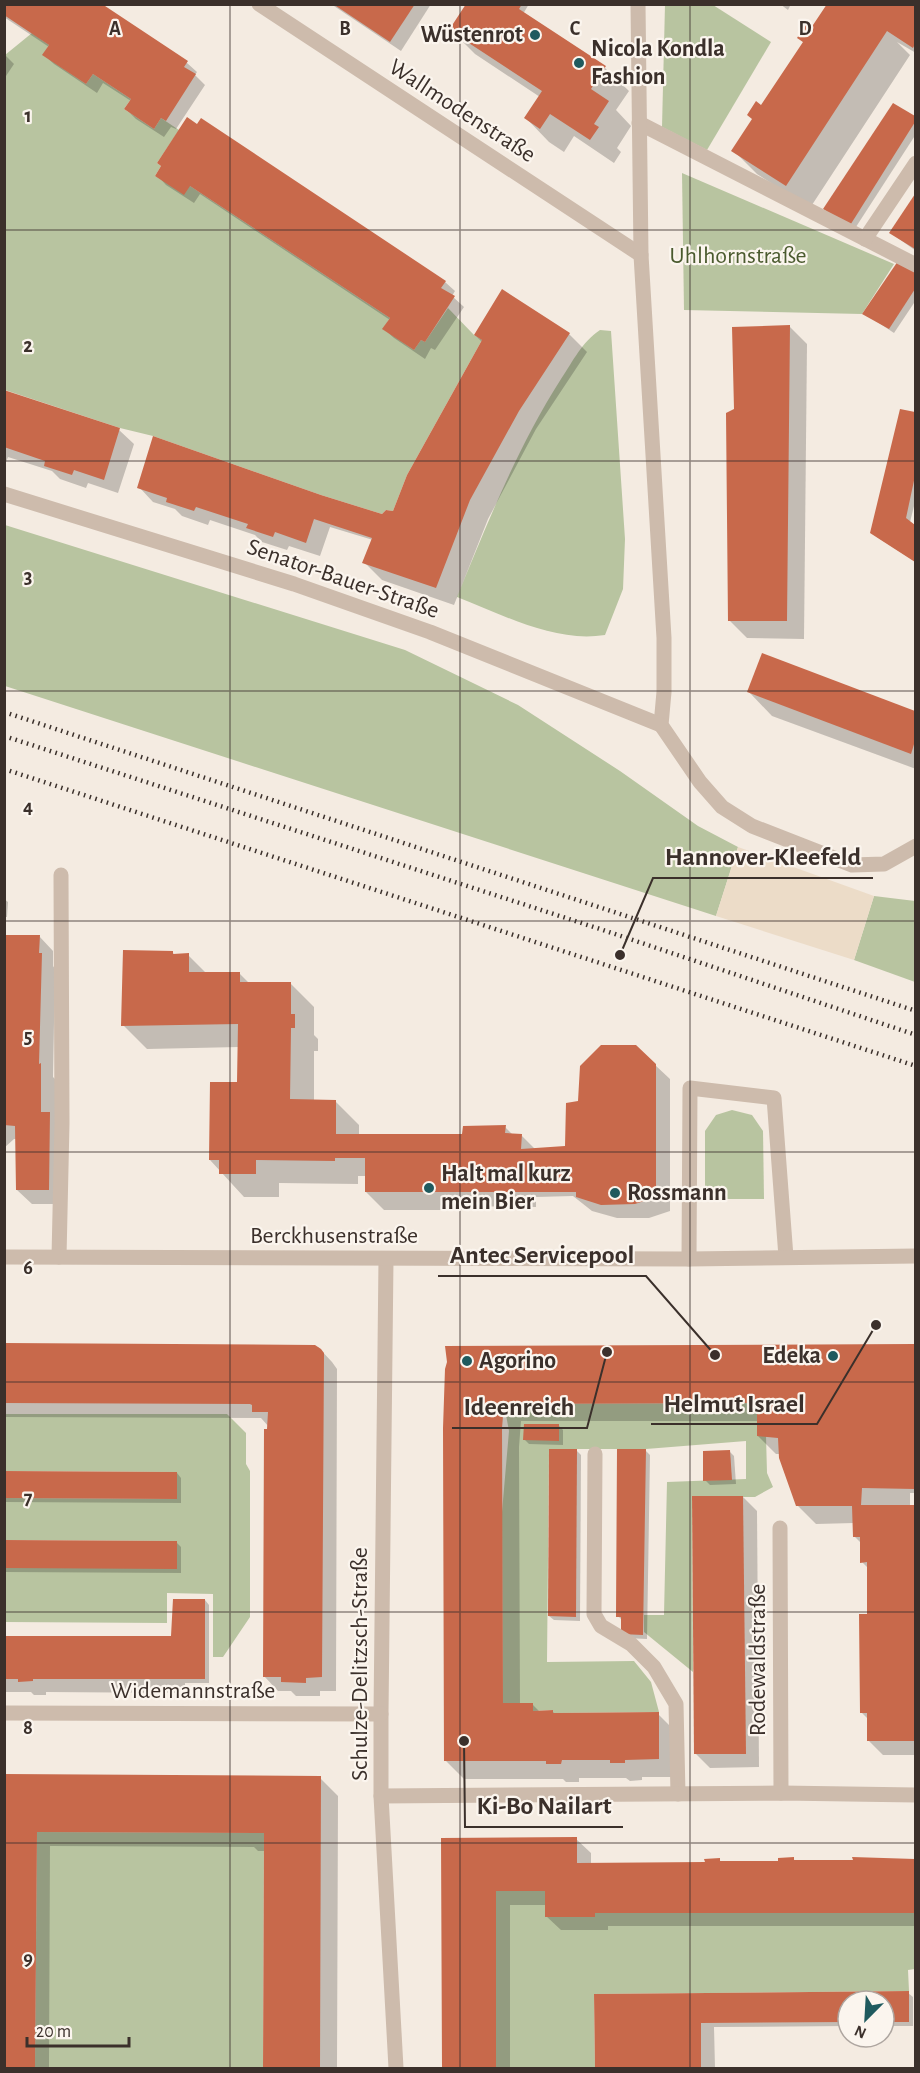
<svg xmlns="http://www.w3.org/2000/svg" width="920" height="2073" font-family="'Alegreya Sans',sans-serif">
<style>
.green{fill:#b8c4a0}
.plaza{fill:#ecdcc8}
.shadow{fill:#0003}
.building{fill:#c8694b}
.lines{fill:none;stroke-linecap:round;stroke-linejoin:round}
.service{stroke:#cdbbac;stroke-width:15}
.minor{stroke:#cdbbac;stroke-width:15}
.tertiary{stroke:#cdbbac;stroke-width:15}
.rail{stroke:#3b302b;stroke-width:4.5;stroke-dasharray:1.5 4.5;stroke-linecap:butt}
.grid{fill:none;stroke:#3b302b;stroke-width:1.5;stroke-opacity:0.55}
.poi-dot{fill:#1f5a5e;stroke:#fbf5ee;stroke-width:2}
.labels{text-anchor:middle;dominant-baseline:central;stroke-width:4.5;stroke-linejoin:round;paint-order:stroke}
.poi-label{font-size:24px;font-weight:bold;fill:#3b302b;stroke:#fbf5ee;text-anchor:start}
.street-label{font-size:24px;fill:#3b302b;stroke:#fbf5ee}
.park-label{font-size:24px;fill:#4a5a2e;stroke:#fbf5ee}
.grid-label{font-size:20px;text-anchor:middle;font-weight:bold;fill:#3b302b;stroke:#fbf5ee;stroke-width:4.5;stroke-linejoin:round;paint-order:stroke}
.leader{fill:none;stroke:#3b302b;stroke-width:2}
.callout-dot{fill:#3b302b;stroke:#fbf5ee;stroke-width:2}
.callout-label{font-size:26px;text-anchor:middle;font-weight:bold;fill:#3b302b;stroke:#fbf5ee;stroke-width:4.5;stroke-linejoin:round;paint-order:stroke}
</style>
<rect width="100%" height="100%" fill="#f4ebe1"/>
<!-- green -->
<g class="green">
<polygon points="665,5 713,5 771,42 707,150 662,127"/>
<polygon points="32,33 49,45 43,55 86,84 93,74 131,99 124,109 154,129 161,118 179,130 157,163 161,166 155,176 190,186 390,318 383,329 414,350 421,340 425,342 448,308 474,335 482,340 407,475 393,511 386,510 382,514 321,495 153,436 120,428 5,390 5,55"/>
<polygon points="682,173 894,264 862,314 684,310"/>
<path d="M600,330L611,331L625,539L623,589L605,635C554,643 504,615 457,597C488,522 517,448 561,379C574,360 581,343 600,330Z"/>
<polygon points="5,525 405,650 518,705 620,771 698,826 738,847 716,916 5,686"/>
<polygon points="874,896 915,901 915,982 854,960"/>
<polygon points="732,1110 752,1115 763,1131 764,1199 705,1199 705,1131 716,1115"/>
<polygon points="757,1403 757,1436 766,1436 767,1473 773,1487 755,1497 692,1497 693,1672 644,1632 644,1615 664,1615 667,1482 746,1479 746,1441 646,1449 549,1449 547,1662 634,1661 651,1682 659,1712 553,1713 553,1710 533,1711 533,1703 503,1703 502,1512 509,1431 504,1404"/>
<polygon points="5,1414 227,1414 246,1433 246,1464 250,1471 250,1617 223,1657 213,1657 213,1594 167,1593 167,1623 5,1622 5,1568 177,1568 177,1541 5,1540 5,1498 177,1499 177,1472 5,1471"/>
<polygon points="37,1832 264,1833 263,2068 35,2068"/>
<polygon points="496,1891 545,1891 545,1917 595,1913 915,1913 915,1969 908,1970 909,1991 594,1994 595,2068 496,2068"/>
</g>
<!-- plaza -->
<polygon class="plaza" points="738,847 874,896 854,960 716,916"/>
<!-- shadow -->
<g class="shadow">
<polygon points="4,4 99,4 187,63 197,72 195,75 205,85 176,129 171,127 164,137 136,119 126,109 131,101 103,83 97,93 54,64 44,55 49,47 4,17"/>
<polygon points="331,4 431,4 401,51"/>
<polygon points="468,4 529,4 523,14 605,68 629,91 616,110 631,126 617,148 621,152 614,163 574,136 564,152 549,142 526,118 540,97 475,54 451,30"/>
<polygon points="780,4 791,4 788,10"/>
<polygon points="829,4 916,4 916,53 897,42 910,55 810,208 757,174 733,150 804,43 799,38 812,30"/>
<polygon points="4,54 14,64 4,79"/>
<polygon points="894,105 916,118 916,134 854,230 830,213"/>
<polygon points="201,120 445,282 455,291 452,296 464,307 435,350 431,348 425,359 394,338 384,329 390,320 200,194 194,203 166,185 157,175"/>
<polygon points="916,196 916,251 891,233"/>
<polygon points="899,263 916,273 916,300 894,333 864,313"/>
<polygon points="503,291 569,334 587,352 536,429 488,519 454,605 382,580 364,562 373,540 330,527 320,556 289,546 287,550 262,542 255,535 210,520 208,525 182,516 175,509 153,502 139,487 321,496 382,515 394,513 482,342 475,335"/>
<polygon points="789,326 807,344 804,639 747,638 729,620"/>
<polygon points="4,392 119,430 134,444 118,493 88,483 86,488 60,479 52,471 8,457 6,462 4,461"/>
<polygon points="901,410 916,414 916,498 910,522 916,526 916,562 877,537"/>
<polygon points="763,655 916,713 916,769 772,716 749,692"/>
<polygon points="4,899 8,902 7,917 4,917"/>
<polygon points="4,936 39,936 53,951 53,966 55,969 53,1077 55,1079 63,1204 32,1204 17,1190 16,1139 14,1139 4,1148"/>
<polygon points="172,952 175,955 188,955 207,974 240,974 249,983 291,984 314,1007 314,1035 318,1039 318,1051 314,1051 314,1101 335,1101 359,1125 359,1136 464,1135 505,1127 513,1135 521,1135 536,1150 565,1148 580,1103 655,1065 670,1079 670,1211 649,1218 617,1218 592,1211 573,1196 536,1197 536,1207 462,1206 462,1210 384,1210 366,1192 366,1176 358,1176 358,1184 279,1183 279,1197 244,1197 210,1160 239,1083 239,1047 147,1049 123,1025"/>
<polygon points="4,1345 318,1347 332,1362 337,1369 336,1691 320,1691 320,1696 296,1696 291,1691 278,1691 264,1676 269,1427 261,1418 4,1417"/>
<polygon points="892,1345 916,1346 916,1493 910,1493 910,1507 916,1507 916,1755 883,1755 869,1741 869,1720 861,1712 868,1615 868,1568 862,1562 862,1544 854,1536 854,1523 816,1524 797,1505 780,1454 776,1454 758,1436 759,1421 521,1421 519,1447 520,1705 533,1705 540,1712 553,1712 555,1714 658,1714 676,1732 677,1777 642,1777 642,1780 630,1781 626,1778 579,1778 579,1782 566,1782 563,1779 464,1779 446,1761 446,1369"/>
<polygon points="559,1426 563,1430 563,1445 529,1444 525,1440"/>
<polygon points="576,1450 581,1455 580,1621 554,1620 549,1616"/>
<polygon points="645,1450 650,1455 647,1639 627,1638 622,1620 618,1616"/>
<polygon points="730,1452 734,1456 736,1484 710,1485 705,1480"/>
<polygon points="4,1472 177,1473 181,1478 181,1503 4,1502"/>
<polygon points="743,1497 757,1511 759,1767 710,1768 696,1754"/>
<polygon points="4,1541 176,1542 181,1547 181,1573 4,1572"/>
<polygon points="205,1600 209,1605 209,1683 185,1683 185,1693 46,1692 46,1695 34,1695 31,1692 4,1692 4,1637 171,1638"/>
<polygon points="4,1775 320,1778 338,1796 337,2068 264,2068 265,1851 258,1851 254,1847 50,1846 49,2068 4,2068"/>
<polygon points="443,1839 576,1839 591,1853 591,1864 706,1864 719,1860 722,1862 779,1862 793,1859 796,1861 916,1860 916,1926 608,1926 608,1930 561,1930 546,1916 546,1905 510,1905 510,2068 443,2068"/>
<polygon points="908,1993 913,1997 913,2026 884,2026 884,2001 848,2001 848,2026 714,2027 715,2068 596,2068 595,1996"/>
</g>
<!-- building -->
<g class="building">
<polygon points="4,4 102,4 188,61 184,67 196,74 166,121 161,118 154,129 124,109 131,99 93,74 86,84 42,55 49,45 4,15"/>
<polygon points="333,4 415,4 390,42"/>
<polygon points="466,4 522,4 519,9 606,66 591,89 609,101 594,124 599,127 590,140 550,114 540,129 524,118 542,91 449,30"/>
<polygon points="827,4 915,4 915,44 913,48 887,31 786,186 731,151 752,119 747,115 756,101 761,105 803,42 797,38 806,24 811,28"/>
<polygon points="893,103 915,116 915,122 849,227 823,209"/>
<polygon points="187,117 197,124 201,118 446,281 441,288 455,296 425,342 421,340 414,350 382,329 390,318 190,186 184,195 155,176 161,166 157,163"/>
<polygon points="915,194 915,249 889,233"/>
<polygon points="898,261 915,272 915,289 889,329 862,314"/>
<polygon points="502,289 570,333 519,411 470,500 436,588 362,563 372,538 314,519 306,543 275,532 273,537 246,528 248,524 196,507 194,511 166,502 167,498 137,488 153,436 321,495 382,514 386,510 393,511 407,475 482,340 474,335"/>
<polygon points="790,325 787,621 728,621 726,413 734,409 732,327"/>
<polygon points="4,390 120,428 104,480 74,470 72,475 44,466 45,461 4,447"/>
<polygon points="900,409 915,412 915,476 906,518 915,525 915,562 870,533"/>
<polygon points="762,653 915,711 915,741 911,754 747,692"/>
<polygon points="4,935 40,935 39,953 42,953 39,1064 41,1063 41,1112 50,1112 49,1190 16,1190 15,1126 4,1125"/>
<polygon points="123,950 173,951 173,954 189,953 189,972 240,972 240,982 291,982 291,1014 295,1014 295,1028 291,1028 290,1099 336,1100 336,1134 462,1134 463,1126 506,1125 505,1133 522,1134 521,1149 565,1146 566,1103 578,1101 580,1066 601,1045 636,1045 656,1064 656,1197 635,1204 601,1205 576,1197 576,1192 365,1192 365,1158 335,1158 335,1161 256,1160 256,1174 219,1174 219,1160 209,1160 210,1082 237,1082 238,1024 121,1026"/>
<polygon points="4,1343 315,1345 321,1349 324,1353 322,1677 306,1678 306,1683 281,1682 281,1677 263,1677 264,1429 267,1429 268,1412 252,1412 252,1405 250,1404 4,1403"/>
<polygon points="915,1344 915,1489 862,1488 861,1505 915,1505 915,1741 867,1741 867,1713 860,1713 859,1614 867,1614 867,1562 860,1563 860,1537 853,1537 852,1506 796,1506 779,1458 778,1438 757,1436 757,1403 504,1404 502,1428 503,1703 533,1703 533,1711 553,1710 553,1713 659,1712 659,1759 625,1760 625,1763 610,1763 610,1760 562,1760 561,1764 546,1764 546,1761 444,1761 443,1428 445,1369 447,1362 445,1346"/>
<polygon points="524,1424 559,1424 559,1441 523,1440"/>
<polygon points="549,1449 577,1449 576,1617 548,1616"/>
<polygon points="617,1449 646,1449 643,1635 621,1634 621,1617 616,1617"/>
<polygon points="730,1450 732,1480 703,1481 703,1451"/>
<polygon points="4,1471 177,1472 177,1499 4,1498"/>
<polygon points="692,1496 743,1496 746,1754 694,1754"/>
<polygon points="4,1540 177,1541 177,1569 4,1568"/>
<polygon points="173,1599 205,1599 205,1679 33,1679 33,1681 18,1682 18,1679 4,1679 4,1636 171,1636"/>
<polygon points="4,1774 321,1776 320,2068 263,2068 264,1833 37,1832 35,2068 4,2068"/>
<polygon points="577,1837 577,1863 705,1862 704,1859 720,1858 720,1861 778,1861 778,1858 794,1857 794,1860 853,1860 852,1857 915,1859 915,1913 595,1913 595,1917 545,1917 545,1891 496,1891 496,2068 442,2068 441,1838"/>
<polygon points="909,1991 909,2022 884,2022 884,2001 848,2001 848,2022 701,2023 701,2068 595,2068 594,1994"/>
</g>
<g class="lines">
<!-- service -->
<g class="service">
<polyline points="639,123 916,265"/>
<polyline points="865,239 916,163"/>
<polyline points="59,1257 62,1123 61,875"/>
<polyline points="689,1259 690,1088 774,1098 786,1257"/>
<polyline points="595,1454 594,1614 601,1626 631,1644 654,1667 676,1704 678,1794"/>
</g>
<!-- minor -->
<g class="minor">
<polyline points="259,4 641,255"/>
<polyline points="638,4 641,255 664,638 664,692 661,725 700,782 722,807 752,826 852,865 884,864 916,846"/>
<polyline points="4,494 294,584 430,632 661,725"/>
<polyline points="386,1259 381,1714 381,1796 396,2068"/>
<polyline points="780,1528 781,1793"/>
<polyline points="4,1713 381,1714"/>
<polyline points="381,1796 781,1793 916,1795"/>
</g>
<!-- tertiary -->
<polyline class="tertiary" points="4,1257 689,1259 916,1256"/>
<!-- rail -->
<g class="rail">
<polyline points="4,712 916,1011"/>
<polyline points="4,736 603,930 916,1035"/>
<polyline points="4,769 916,1066"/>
</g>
</g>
<!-- grid -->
<path class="grid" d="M230,4V2068M460,4V2068M690,4V2068M4,230H916M4,461H916M4,691H916M4,921H916M4,1152H916M4,1382H916M4,1612H916M4,1843H916"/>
<!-- markers -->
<g class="poi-dot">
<circle cx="535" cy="35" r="6"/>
<circle cx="579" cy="63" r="6"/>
<circle cx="429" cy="1188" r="6"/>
<circle cx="615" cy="1193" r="6"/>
<circle cx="833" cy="1356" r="6"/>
<circle cx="467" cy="1361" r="6"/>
</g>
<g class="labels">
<!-- poi labels -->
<g class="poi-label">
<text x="523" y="35" text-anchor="end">Wüstenrot</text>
<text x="591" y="49">Nicola Kondla<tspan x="591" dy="28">Fashion</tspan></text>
<text x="441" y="1174">Halt mal kurz<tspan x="441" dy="28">mein Bier</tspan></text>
<text x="627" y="1193">Rossmann</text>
<text x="821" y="1356" text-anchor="end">Edeka</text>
<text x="479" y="1361">Agorino</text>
</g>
<!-- street labels -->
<g class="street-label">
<text transform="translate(462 111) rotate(33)">Wallmodenstraße</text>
<text transform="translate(343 579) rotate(19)">Senator-Bauer-Straße</text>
<text x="334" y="1236">Berckhusenstraße</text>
<text transform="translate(758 1660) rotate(-90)">Rodewaldstraße</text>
<text transform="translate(360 1664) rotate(-90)">Schulze-Delitzsch-Straße</text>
<text x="193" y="1691">Widemannstraße</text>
</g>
<!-- park labels -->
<g class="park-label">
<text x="738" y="256">Uhlhornstraße</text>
</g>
</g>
<g class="grid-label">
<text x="115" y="35">A</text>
<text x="345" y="35">B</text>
<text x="575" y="35">C</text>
<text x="805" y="35">D</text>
<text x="28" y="122">1</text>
<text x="28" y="352">2</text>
<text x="28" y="583">3</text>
<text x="28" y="813">4</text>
<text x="28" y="1043">5</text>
<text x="28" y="1274">6</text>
<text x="28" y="1504">7</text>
<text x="28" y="1734">8</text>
<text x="28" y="1965">9</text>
</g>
<!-- callouts -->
<path class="leader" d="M620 955L653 878H873M715 1355L646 1276H438M876 1325L817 1424H651M607 1352L587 1428H452M464 1741L465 1827H623"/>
<g class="callout-dot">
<circle cx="620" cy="955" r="6"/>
<circle cx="715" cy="1355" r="6"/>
<circle cx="876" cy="1325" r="6"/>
<circle cx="607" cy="1352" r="6"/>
<circle cx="464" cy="1741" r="6"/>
</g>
<g class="callout-label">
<text x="763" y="865">Hannover-Kleefeld</text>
<text x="542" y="1263">Antec Servicepool</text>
<text x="734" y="1412">Helmut Israel</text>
<text x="519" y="1415">Ideenreich</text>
<text x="544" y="1814">Ki-Bo Nailart</text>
</g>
<!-- border -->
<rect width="920" height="2073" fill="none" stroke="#3b302b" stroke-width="12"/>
<!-- north arrow -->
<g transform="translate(866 2019) rotate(204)"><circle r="28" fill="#fbf5ee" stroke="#aea6a0" stroke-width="1.5"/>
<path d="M0-4.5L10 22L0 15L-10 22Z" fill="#1f5a5e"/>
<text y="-9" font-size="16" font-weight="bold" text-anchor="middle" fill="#3b302b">N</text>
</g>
<!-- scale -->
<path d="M27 2037v9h102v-9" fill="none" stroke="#3b302b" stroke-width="3"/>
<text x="36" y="2037" font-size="18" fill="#3b302b" stroke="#fbf5ee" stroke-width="4.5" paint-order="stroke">20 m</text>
</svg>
